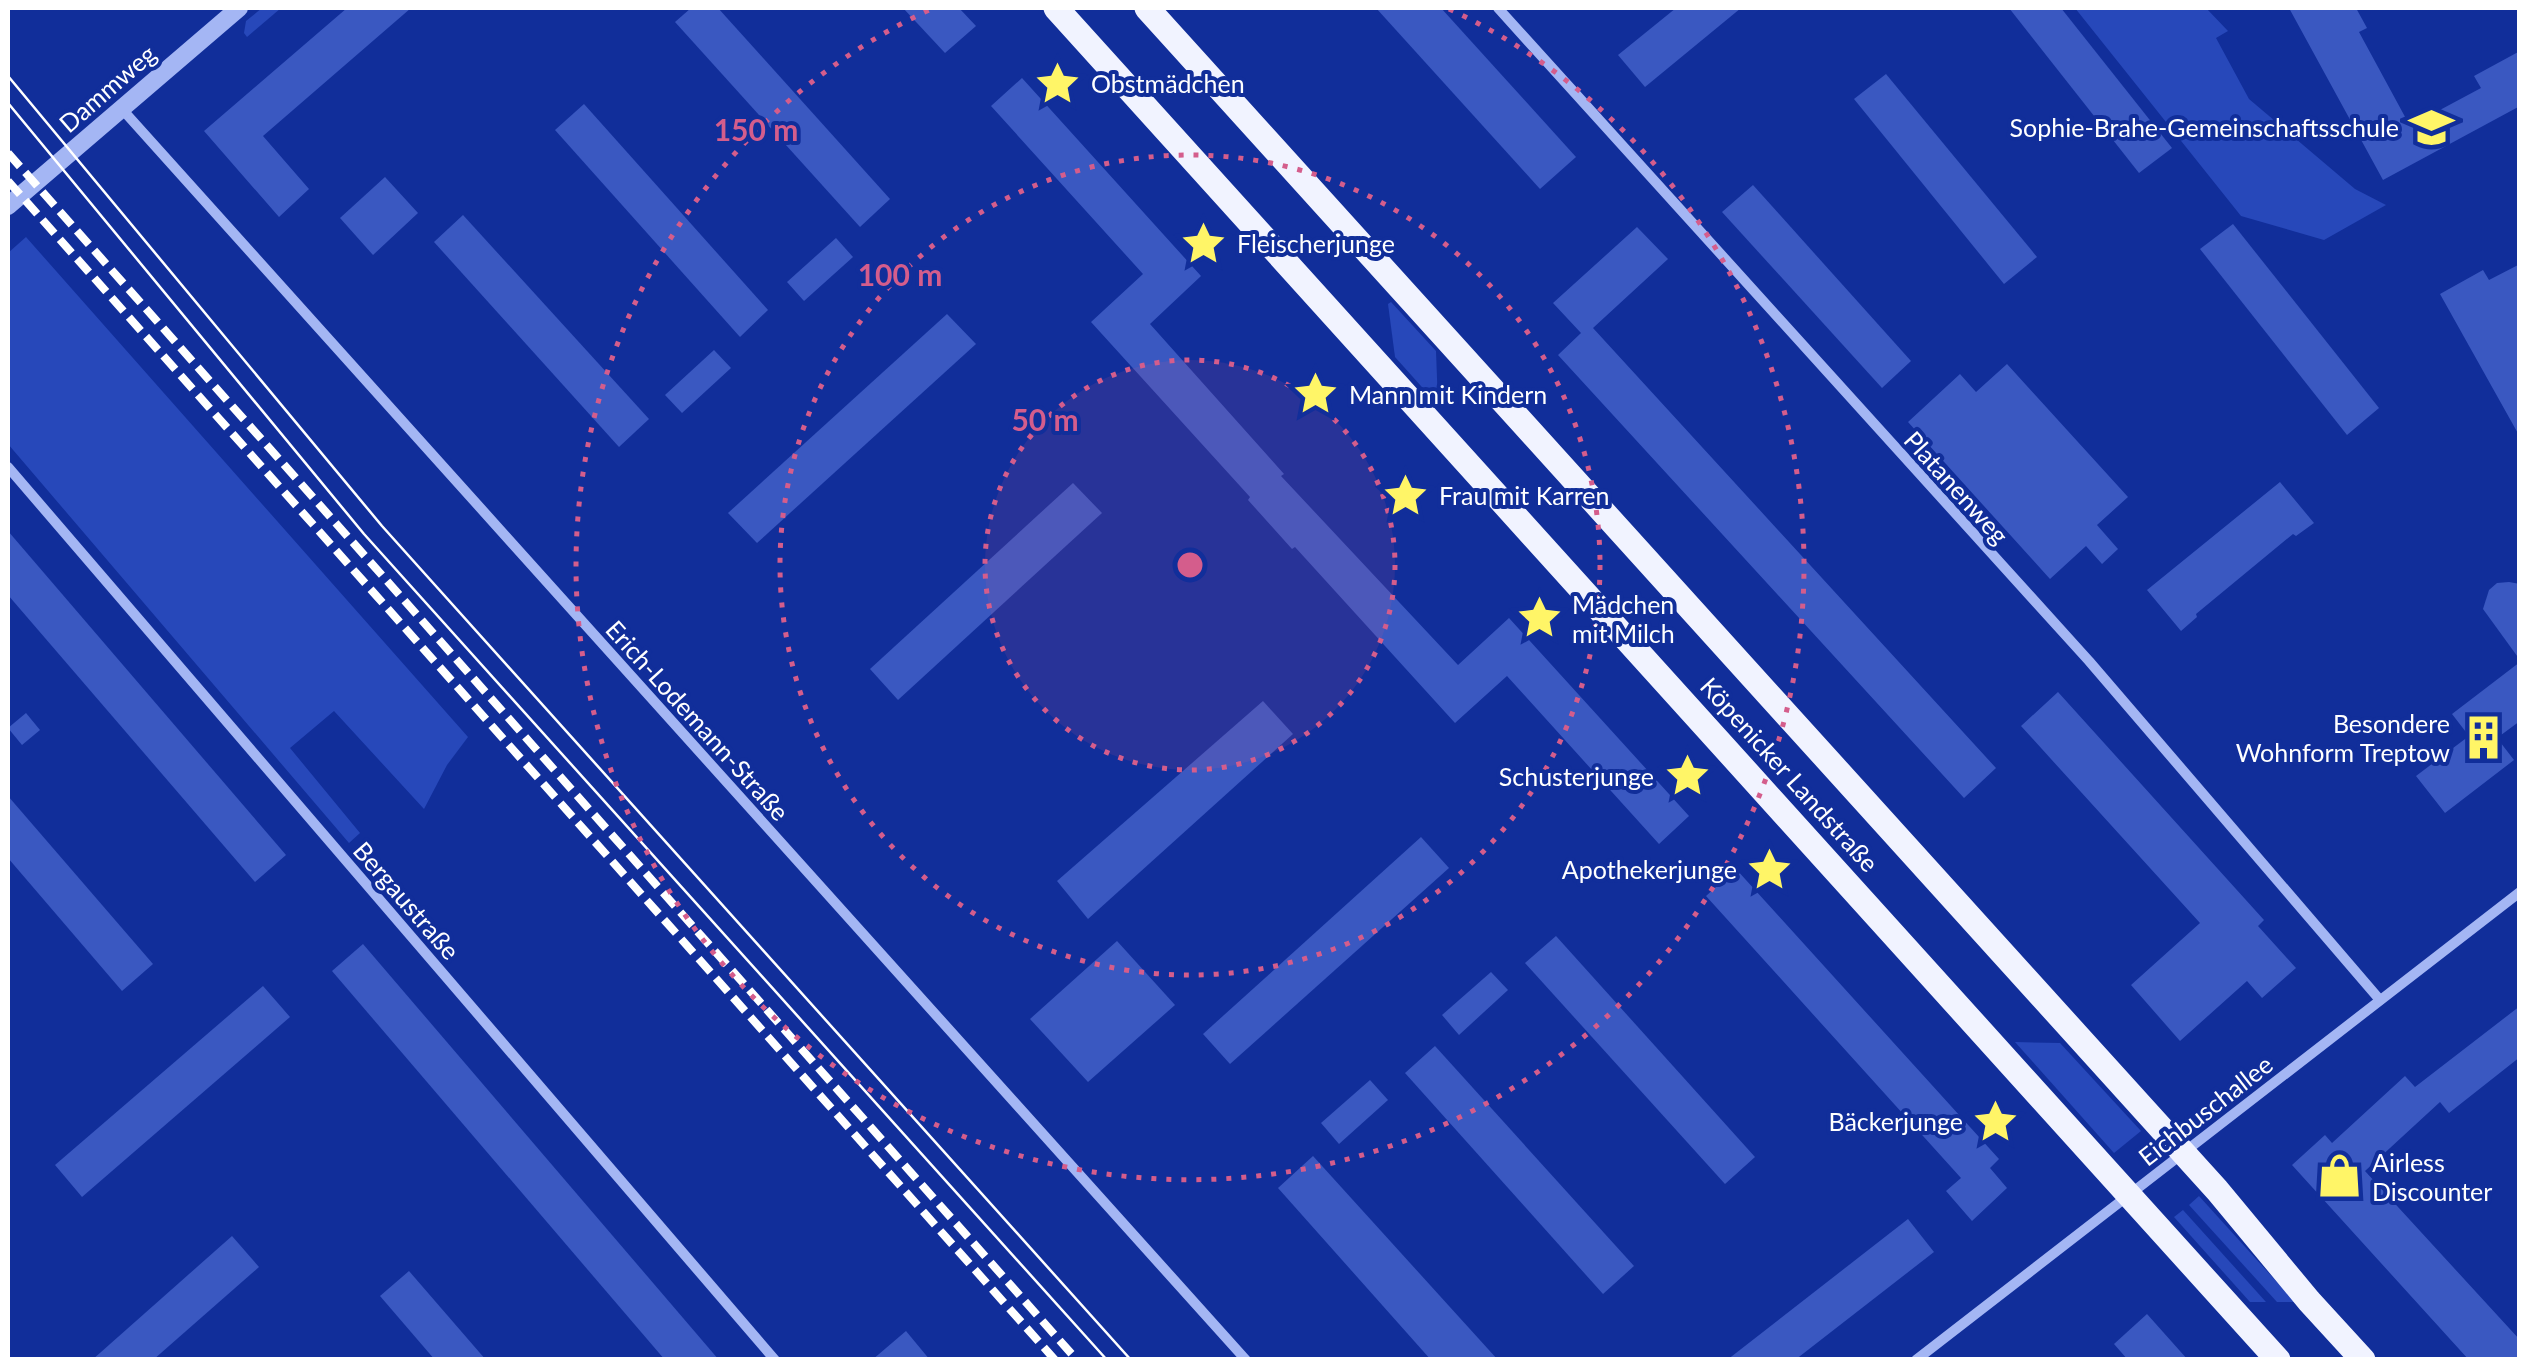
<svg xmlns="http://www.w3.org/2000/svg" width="2527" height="1367" font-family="Lato,sans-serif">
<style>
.green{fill:#2748ba}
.building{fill:#3a58c1}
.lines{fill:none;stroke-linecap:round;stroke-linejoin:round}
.minor{stroke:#a4b6f4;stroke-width:10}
.tertiary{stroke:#a4b6f4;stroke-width:18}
.primary{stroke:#f1f3ff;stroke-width:25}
.tram{stroke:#fff;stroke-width:2.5}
.rail{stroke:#fff;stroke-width:8;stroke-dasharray:18 8;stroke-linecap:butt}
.ring{fill:none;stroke:#d45d8c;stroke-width:5;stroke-dasharray:5 10}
.labels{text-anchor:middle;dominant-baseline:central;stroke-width:8;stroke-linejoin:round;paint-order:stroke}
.poi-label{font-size:25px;fill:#fff;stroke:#112e9a;text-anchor:start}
.street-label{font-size:25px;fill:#fff;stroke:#112e9a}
.centre{fill:#d45d8c;stroke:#112e9a;stroke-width:5}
.ring-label{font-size:30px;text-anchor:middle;font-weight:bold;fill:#d45d8c;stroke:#112e9a;stroke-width:8;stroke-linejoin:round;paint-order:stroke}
</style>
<rect width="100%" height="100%" fill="#112e9a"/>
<!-- green -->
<g class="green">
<polygon points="262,8 281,8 247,37 244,33 246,21"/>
<polygon points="2075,8 2206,8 2228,31 2216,38 2249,99 2355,189 2386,205 2324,240 2241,216"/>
<polygon points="26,237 468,737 447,765 424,809 334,711 290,748 360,833 349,843 8,444 8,253"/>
<polygon points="1391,302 1436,351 1438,405 1395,357 1388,304"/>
<polygon points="2015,1042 2060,1043 2141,1131 2114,1153"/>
<polygon points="2199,1196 2295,1302 2277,1302 2189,1205"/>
<polygon points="2183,1210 2266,1302 2250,1302 2174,1217"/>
</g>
<!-- building -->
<g class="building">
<polygon points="347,8 411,8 263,136 309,189 279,217 204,131"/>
<polygon points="691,8 718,8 890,199 860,227 675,22"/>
<polygon points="903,8 959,8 976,26 945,53"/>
<polygon points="1376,8 1441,8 1576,157 1540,189"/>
<polygon points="1676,8 1741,8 1645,87 1618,55"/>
<polygon points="2009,8 2061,8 2172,148 2139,173"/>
<polygon points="2289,8 2356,8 2367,28 2359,32 2410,126 2481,88 2474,76 2520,51 2520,106 2383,180"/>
<polygon points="1886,74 2037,257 2004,284 1854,99"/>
<polygon points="1022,78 1201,276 1150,324 1284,474 1281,476 1458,665 1509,618 1689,816 1659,844 1507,676 1455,723 1295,547 1292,549 1248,500 1250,497 1091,322 1143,274 991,106"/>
<polygon points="584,104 768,310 740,337 555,130"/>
<polygon points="385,177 418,213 373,255 340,218"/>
<polygon points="1753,185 1911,361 1882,388 1722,212"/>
<polygon points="463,215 649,419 619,447 434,242"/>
<polygon points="2233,224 2379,408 2347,435 2200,249"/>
<polygon points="1637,227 1668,259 1593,328 1996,768 1964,798 1558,355 1581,333 1553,303"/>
<polygon points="836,238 853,257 804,301 787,282"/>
<polygon points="2520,264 2520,437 2440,294 2483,270 2489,280"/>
<polygon points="947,314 976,344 757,543 728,513"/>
<polygon points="714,350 731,368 682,413 665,395"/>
<polygon points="2007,364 2128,497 2097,525 2118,549 2102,564 2086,546 2050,579 1908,422 1960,374 1976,392"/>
<polygon points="2280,482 2314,523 2296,536 2293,534 2196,614 2197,617 2181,631 2147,590"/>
<polygon points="1073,483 1102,513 898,700 870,669"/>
<polygon points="8,531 286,855 255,882 8,595"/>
<polygon points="2509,582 2520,584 2520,660 2483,609 2489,590 2497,583"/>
<polygon points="2520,662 2520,721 2497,738 2514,760 2445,813 2416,776 2469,736 2452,714"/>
<polygon points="2058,692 2264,920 2258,926 2296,968 2262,998 2247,981 2180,1041 2131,985 2200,923 2021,726"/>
<polygon points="1263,701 1293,734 1088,919 1057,881"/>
<polygon points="26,713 40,730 22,745 8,728"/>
<polygon points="8,796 153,964 122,991 8,858"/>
<polygon points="1421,837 1449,868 1230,1064 1203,1034"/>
<polygon points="1736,869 1999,1159 1990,1168 2007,1188 1972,1221 1946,1191 1961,1178 1706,896"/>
<polygon points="1556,936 1755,1157 1725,1184 1525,963"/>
<polygon points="1117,941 1175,1005 1088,1082 1030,1019"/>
<polygon points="363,944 719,1360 665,1360 332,971"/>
<polygon points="1491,972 1508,990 1459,1035 1442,1015"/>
<polygon points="263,986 290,1017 82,1197 55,1165"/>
<polygon points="2520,1006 2520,1057 2449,1113 2440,1102 2365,1171 2520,1340 2520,1360 2469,1360 2292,1165 2325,1135 2332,1143 2405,1076 2415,1087"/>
<polygon points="1435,1046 1634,1266 1603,1294 1405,1073"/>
<polygon points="1370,1080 1388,1100 1339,1144 1321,1123"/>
<polygon points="1313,1156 1498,1360 1431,1360 1278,1188"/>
<polygon points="1908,1219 1934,1252 1795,1360 1727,1360"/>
<polygon points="232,1236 259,1267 153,1360 92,1360"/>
<polygon points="409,1271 486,1360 435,1360 380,1296"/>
<polygon points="2147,1314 2188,1360 2128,1360 2114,1344"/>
<polygon points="906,1331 930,1360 872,1360"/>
</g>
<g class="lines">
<!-- minor -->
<g class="minor">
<polyline points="1498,8 2089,661 2380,1000"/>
<polyline points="121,108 1246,1360"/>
<polyline points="8,467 775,1360"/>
<polyline points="1916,1360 2520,892"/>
</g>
<!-- tertiary -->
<polyline class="tertiary" points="8,206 239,8"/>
<!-- primary -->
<g class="primary">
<polyline points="1056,8 2278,1360"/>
<polyline points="1147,8 2217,1190 2309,1301 2363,1360"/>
</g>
<!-- tram -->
<g class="tram">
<polyline points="8,76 382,526 1131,1360"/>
<polyline points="8,103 364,534 1107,1360"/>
</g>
<!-- rail -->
<g class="rail">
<polyline points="8,153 1077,1360"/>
<polyline points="8,181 1055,1360"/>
</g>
</g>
<!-- distance rings -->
<circle cx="1190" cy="565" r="205" fill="#d45d8c" fill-opacity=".12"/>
<g class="ring">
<circle cx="1190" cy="565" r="205"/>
<circle cx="1190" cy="565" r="410"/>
<path d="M1449 9A614 614 0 1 1 931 9"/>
</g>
<!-- icons -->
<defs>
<symbol id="sight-bare" viewBox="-9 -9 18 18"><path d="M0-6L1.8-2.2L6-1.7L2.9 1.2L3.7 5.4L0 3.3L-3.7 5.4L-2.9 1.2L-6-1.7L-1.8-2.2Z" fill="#fff567" stroke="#112e9a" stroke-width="2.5" paint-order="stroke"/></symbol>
<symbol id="school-bare" viewBox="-9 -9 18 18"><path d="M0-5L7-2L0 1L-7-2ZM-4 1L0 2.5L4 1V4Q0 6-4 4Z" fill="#fff567" stroke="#112e9a" stroke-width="2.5" paint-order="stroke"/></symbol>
<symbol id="building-bare" viewBox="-9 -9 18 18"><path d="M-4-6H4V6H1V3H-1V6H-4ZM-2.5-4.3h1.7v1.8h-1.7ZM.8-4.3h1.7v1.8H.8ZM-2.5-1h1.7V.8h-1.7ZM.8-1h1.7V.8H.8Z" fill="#fff567" stroke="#112e9a" stroke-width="2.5" paint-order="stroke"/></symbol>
<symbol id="shop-bare" viewBox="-9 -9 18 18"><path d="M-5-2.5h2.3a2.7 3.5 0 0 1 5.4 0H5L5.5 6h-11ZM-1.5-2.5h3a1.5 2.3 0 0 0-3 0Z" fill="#fff567" stroke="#112e9a" stroke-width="2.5" paint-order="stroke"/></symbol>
</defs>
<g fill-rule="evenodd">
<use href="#sight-bare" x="1026" y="52" width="63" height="63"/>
<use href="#school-bare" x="2400" y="96" width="63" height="63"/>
<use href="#sight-bare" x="1172" y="212" width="63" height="63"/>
<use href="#sight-bare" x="1284" y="362" width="63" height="63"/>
<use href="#sight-bare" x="1374" y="464" width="63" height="63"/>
<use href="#sight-bare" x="1508" y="586" width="63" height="63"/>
<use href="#building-bare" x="2452" y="706" width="63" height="63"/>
<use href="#sight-bare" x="1656" y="744" width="63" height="63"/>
<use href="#sight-bare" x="1738" y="838" width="63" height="63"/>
<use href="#sight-bare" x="1964" y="1090" width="63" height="63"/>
<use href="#shop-bare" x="2308" y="1144" width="63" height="63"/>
</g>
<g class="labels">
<!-- poi labels -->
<g class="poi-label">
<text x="1091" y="83">Obstmädchen</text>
<text x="2399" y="127" text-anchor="end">Sophie-Brahe-Gemeinschaftsschule</text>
<text x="1237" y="243">Fleischerjunge</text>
<text x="1349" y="394">Mann mit Kindern</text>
<text x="1439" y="495">Frau mit Karren</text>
<text x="1572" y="604">Mädchen<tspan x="1572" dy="29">mit Milch</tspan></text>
<text x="2450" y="723" text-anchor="end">Besondere<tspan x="2450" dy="29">Wohnform Treptow</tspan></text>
<text x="1654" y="776" text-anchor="end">Schusterjunge</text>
<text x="1737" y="869" text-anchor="end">Apothekerjunge</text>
<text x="1963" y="1121" text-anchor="end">Bäckerjunge</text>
<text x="2372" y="1162">Airless<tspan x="2372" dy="29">Discounter</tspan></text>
</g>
<!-- street labels -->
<g class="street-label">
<text transform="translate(107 88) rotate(-41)">Dammweg</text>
<text transform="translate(1957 487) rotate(48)">Platanenweg</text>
<text transform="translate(698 720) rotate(48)">Erich-Lodemann-Straße</text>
<text transform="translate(1790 774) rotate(48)">Köpenicker Landstraße</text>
<text transform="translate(407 900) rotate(49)">Bergaustraße</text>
<text transform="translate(2205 1110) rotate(-38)">Eichbuschallee</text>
</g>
</g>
<circle cx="1190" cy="565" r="15" class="centre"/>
<g class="ring-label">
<text x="756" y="141">150 m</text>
<text x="900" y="286">100 m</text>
<text x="1045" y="431">50 m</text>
</g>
<!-- border -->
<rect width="2527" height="1367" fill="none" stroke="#ffffff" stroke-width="20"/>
</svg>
